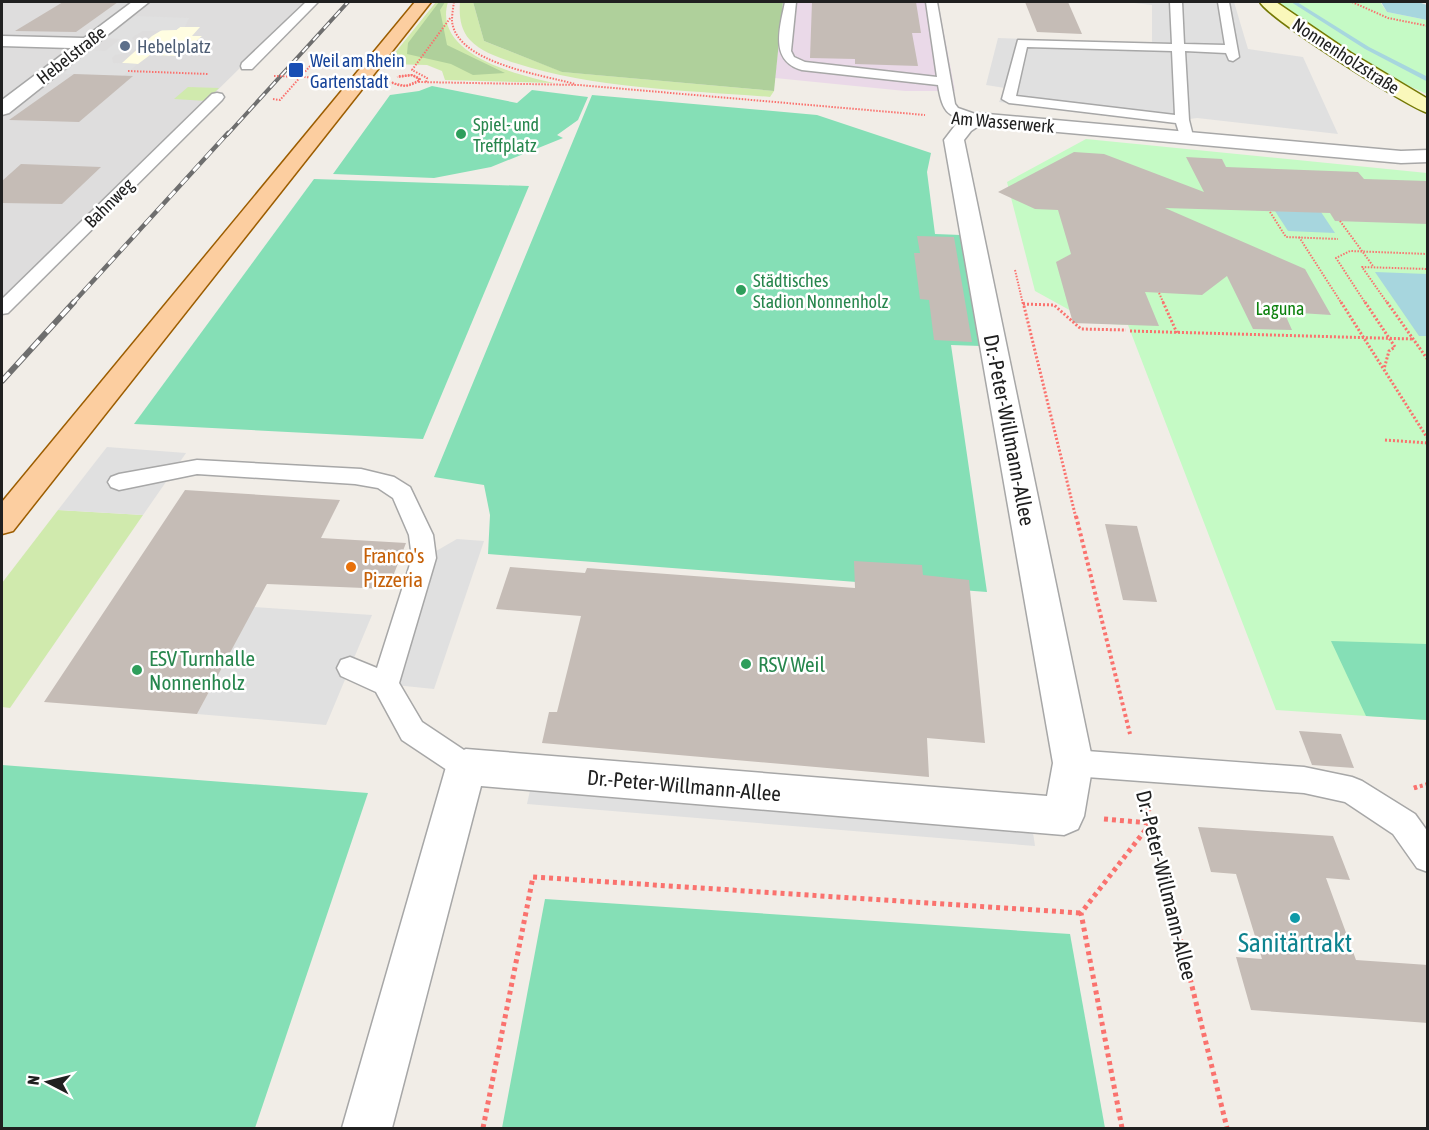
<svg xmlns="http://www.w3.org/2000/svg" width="1429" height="1130" font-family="'Asap Condensed',sans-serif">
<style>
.residential{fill:#dedddd}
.industrial{fill:#ead9e8}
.education{fill:#fffde1}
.grass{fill:#d0eaad}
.forest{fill:#afd09b}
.park{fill:#c5fac5}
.pitch{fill:#85dfb6}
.parking{fill:#e0e0e0}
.water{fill:#a7d6de}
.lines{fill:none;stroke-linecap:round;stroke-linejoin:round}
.stream{fill:#a7d6de;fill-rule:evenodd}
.building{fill:#c5bcb6}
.lane-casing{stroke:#a7a7a7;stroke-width:3}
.street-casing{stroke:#a7a7a7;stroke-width:3}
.secondary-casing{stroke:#757905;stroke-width:3}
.primary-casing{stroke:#9c5d00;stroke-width:3}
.path-far3{stroke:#fa726e;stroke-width:2;stroke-dasharray:1.5 1.5;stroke-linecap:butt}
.path-far2{stroke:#fa726e;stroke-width:3;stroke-dasharray:2 2;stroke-linecap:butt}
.path-far1{stroke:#fa726e;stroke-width:4;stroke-dasharray:3 3;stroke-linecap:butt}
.path{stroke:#fa726e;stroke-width:5;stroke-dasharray:4 4;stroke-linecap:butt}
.lane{fill:#fff;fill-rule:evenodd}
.street{fill:#fff;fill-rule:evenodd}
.secondary{fill:#faf8bb;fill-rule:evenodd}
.primary{fill:#fccea0;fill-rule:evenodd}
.rail-far2-casing{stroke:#6e6e6e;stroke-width:4}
.rail-far1-casing{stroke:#6e6e6e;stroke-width:4.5}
.rail-casing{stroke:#6e6e6e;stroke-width:6}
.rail-far2{stroke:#fff;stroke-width:2;stroke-dasharray:8;stroke-linecap:butt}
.rail-far1{stroke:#fff;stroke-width:3;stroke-dasharray:9;stroke-linecap:butt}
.rail{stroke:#fff;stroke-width:4;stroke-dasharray:11;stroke-linecap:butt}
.path-bridge{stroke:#fa726e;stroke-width:2;stroke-dasharray:1.5 1.5;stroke-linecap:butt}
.service-dot{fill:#5c6f8a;stroke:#fff;stroke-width:2}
.transit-dot{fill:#1a4fb4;stroke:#fff;stroke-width:2}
.leisure-dot{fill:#2e9e5b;stroke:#fff;stroke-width:2}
.food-dot{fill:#e8710a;stroke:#fff;stroke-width:2}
.culture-dot{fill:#0f9aa8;stroke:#fff;stroke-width:2}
.labels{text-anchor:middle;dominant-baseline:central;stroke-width:5;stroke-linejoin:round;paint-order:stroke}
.far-service-label{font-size:18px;fill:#4e5e75;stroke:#fff;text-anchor:start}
.far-street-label{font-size:18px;fill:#202020;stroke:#fff}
.far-transit-label{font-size:18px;fill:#164399;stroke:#fff;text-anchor:start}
.far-leisure-label{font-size:18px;fill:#27864d;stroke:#fff;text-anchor:start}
.far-park-label{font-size:18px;fill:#0c810d;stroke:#fff}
.street-label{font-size:21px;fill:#202020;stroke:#fff}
.food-label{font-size:21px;fill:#c56008;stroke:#fff;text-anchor:start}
.leisure-label{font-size:21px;fill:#27864d;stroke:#fff;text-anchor:start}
.near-culture-label{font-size:26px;fill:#0d838f;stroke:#fff}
</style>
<rect width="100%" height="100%" fill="#f1ede7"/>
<!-- residential -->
<polygon class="residential" points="2,2 307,2 2,302"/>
<!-- industrial -->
<polygon class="industrial" points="783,2 938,2 955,91 905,91 775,78"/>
<!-- education -->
<polygon class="education" points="180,27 200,27 192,36 202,36 179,56 150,55 138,64 122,63 152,36 162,30 176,30"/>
<!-- grass -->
<g class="grass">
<path d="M436,2H448C432,54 517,75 554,83L445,80L442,71L427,65L386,64Z"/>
<path d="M460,2H473L484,41L563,72L774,91L770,97C684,90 596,89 515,63C500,58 481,52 470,40C460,29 459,15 460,2Z"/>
<polygon points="188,87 219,88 206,101 174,99"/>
<polygon points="58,510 143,515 10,708 2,707 2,583"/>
</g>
<!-- forest -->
<g class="forest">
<polygon points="439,2 445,2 440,10 447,45 505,73 473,75 451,64 407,54 408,43"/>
<polygon points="473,2 783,2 774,91 562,72 484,41"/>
</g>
<!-- park -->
<g class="park">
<polygon points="1276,2 1380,2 1387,12 1427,20 1427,94 1368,68"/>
<polygon points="1086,139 1427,173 1427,720 1276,710 1128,325 1093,323 1035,291 1007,182"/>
</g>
<!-- pitch -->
<g class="pitch">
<polygon points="432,86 517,103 532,90 588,97 578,120 557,135 563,138 491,167 434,178 333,174 390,95 419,91"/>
<polygon points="592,95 817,115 931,153 927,172 935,234 961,235 981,346 951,345 987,592 488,554 490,515 484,485 434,477"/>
<polygon points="314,179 529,186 423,439 134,424"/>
<polygon points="1331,641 1427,644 1427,720 1366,716"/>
<polygon points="2,765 368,793 255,1128 2,1128"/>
<polygon points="545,899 1070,934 1105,1128 502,1128"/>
</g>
<!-- parking -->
<g class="parking">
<polygon points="1125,2 1234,2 1248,49 1303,57 1338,134 1197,118 1167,122 999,102 1005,88 986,85 998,38 1152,44 1152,5"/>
<polygon points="135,16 189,18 185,27 180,27 176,30 143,31 134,36 132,39 135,40 147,40 132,52 115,55 112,58 113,63 138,64 123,76 63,74 90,50 105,51 120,39 106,38"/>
<polygon points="107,447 186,453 143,515 58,510"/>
<polygon points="457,539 484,541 434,689 385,684 424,558"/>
<polygon points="254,607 372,615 326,725 197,714"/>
<polygon points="534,773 1030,813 1035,846 527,804"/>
</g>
<!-- water -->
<g class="water">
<polygon points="1381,2 1418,2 1427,5 1427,20 1387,12"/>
<polygon points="1275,211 1321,212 1335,233 1288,231"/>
<polygon points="1375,272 1427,274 1427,336 1419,336"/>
</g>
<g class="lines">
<!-- stream -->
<polygon class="stream" points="1291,2 1297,2 1369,47 1428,77 1428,82 1365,49"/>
</g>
<!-- building -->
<g class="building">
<polygon points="63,2 118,2 76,32 15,31"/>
<polygon points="812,2 916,2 921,33 912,33 918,66 855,64 855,59 810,58"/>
<polygon points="1025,2 1068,2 1082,34 1037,32"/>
<polygon points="74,74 133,76 79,122 9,120"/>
<polygon points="1074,152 1104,154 1204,192 1186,157 1222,159 1226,167 1358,172 1364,179 1428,181 1428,224 1335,221 1330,213 1165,208 1305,269 1331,315 1284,312 1292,330 1253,329 1227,276 1202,295 1145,292 1159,326 1073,323 1056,262 1071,254 1058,210 1035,209 998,192"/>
<polygon points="21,164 101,167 62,204 2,203 2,181"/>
<polygon points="917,236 954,237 972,342 934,340 929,300 920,299 914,253 920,253"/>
<polygon points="185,490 340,500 321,538 406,543 388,589 267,584 197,714 44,702"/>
<polygon points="1105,524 1137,526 1157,602 1123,600"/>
<polygon points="854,561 922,565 923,575 969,580 985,743 927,738 929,777 542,743 549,712 557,712 581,616 496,609 510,567 585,573 587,568 855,588"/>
<polygon points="1299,731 1341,734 1354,768 1312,765"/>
<polygon points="1198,827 1333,836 1350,880 1326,878 1356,960 1428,965 1428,1023 1251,1010 1236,957 1262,959 1236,874 1211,872"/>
</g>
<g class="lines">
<defs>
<g id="lane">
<polygon points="306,2 318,2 252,69 242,69 241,66 242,63"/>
<path d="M785,2H796L791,51L794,57L805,62L937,77L926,2H937L955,104L958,108L981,116L983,119L976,123C948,116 943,115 938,85L802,70C769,61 780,27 785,2Z"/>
<path d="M1170,2H1182L1184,44L1225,45L1218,2H1229L1239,57L1233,61L1229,60L1226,53L1185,51L1189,120L1193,136L1191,139H1181L1176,123L1009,103L1002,99L1018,40L1172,44ZM1027,47L1172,51L1175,115L1016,96Z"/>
<polygon points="217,93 222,94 224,97 222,100 8,313 2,314 2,299 212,94"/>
<polygon points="197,460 361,469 394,477 410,487 433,535 436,558 399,683 422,722 476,758 480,767 476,776 466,780 456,776 402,740 376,692 341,676 337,668 341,660 350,657 377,668 412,558 409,535 393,498 378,488 355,484 197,474 119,490 111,487 108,482 111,477 119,474"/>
<polygon points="1073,750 1304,767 1352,777 1362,781 1415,814 1428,832 1428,872 1417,868 1393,834 1345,802 1304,793 1073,776 1063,772 1059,763 1063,754"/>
</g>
<g id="street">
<polygon points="132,2 149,2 9,113 2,115 2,100 71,48 2,46 2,36 84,38"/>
<polygon points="976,113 1401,151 1428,150 1428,162 1401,163 980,125 971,131 964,140 1093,763 1084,816 1078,829 1064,835 481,786 392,1128 342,1128 446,767 452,755 466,749 1047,796 1053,763 944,140 957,123"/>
</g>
<path id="secondary" d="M1260,2H1276L1351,53L1428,99V113C1407,107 1267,17 1260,2Z"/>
<polygon id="primary" points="415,2 431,2 13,531 2,534 2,502"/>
</defs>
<!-- lane casing -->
<use href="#lane" class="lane-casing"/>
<!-- street casing -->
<use href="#street" class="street-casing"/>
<!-- secondary casing -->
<use href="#secondary" class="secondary-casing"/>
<!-- primary casing -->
<use href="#primary" class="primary-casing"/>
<!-- path-far3 -->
<g class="path-far3">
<path d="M454,2C453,8 452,15 452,21C456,63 543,75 575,84"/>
<polyline points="1352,2 1388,18 1428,26"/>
<polyline points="128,71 208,74"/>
<polyline points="399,76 412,75 419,78 419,82 579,85 925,115"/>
<path d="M392,82C400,88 413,87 420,79L411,75L398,77"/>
<polyline points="426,82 427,78 412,70 451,17"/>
<polyline points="392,83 406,86 420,80 413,75 397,77"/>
<polyline points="273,99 280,100 319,56"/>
<polyline points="1270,212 1286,237 1338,239"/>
<polyline points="1340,221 1373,266"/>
<polyline points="1299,237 1342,304"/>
<polyline points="1015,270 1023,304"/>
<polyline points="1159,293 1164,304"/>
<polyline points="1366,304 1336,258 1350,251 1428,254"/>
<polyline points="1388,304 1362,267 1428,269"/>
</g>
<!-- path-far2 -->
<g class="path-far2">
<polyline points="1023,302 1076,518"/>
<polyline points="1163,302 1177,333"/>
<polyline points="1341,302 1428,439"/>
<polyline points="1365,302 1395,347 1389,351 1384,369"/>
<polyline points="1387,302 1428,360"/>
<polyline points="1023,304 1054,305 1081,329 1126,330"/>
<polyline points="1130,331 1413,339"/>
<polyline points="1385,440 1428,443"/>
</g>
<!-- path-far1 -->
<g class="path-far1">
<polyline points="1076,516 1130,734"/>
<polyline points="1414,788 1428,784"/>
</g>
<!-- path -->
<g class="path">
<polyline points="1414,788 1417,787"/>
<polyline points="1146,800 1227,1128"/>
<polyline points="1104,819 1150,823"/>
<polyline points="483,1128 533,877 1081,913"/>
<polyline points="1122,1128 1081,913 1150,824"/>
</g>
<!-- lane -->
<use href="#lane" class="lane"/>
<!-- street -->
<use href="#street" class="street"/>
<!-- secondary -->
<use href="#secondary" class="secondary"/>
<!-- primary -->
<use href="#primary" class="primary"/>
<defs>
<polyline id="rail-far2" points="227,135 348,2"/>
<polyline id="rail-far1" points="72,304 228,133"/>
<polyline id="rail" points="2,381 74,302"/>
</defs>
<!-- rail-far2 casing -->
<use href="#rail-far2" class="rail-far2-casing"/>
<!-- rail-far1 casing -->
<use href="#rail-far1" class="rail-far1-casing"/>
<!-- rail casing -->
<use href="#rail" class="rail-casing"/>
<!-- rail-far2 -->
<use href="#rail-far2" class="rail-far2"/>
<!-- rail-far1 -->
<use href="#rail-far1" class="rail-far1"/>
<!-- rail -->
<use href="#rail" class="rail"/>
<!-- path-bridge -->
<polyline class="path-bridge" points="274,76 386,80"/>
</g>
<!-- markers -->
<circle class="service-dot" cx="125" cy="46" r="6"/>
<rect class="transit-dot" x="288" y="62" width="16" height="16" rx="3"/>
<g class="leisure-dot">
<circle cx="461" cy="134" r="6"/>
<circle cx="741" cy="290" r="6"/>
<circle cx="746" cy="664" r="6"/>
<circle cx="137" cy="670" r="6"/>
</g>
<circle class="food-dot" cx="351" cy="567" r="6"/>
<circle class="culture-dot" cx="1295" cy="918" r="6"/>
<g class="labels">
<!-- far-service labels -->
<g class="far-service-label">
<text x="137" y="46">Hebelplatz</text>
</g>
<!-- far-street labels -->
<g class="far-street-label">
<text transform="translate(71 55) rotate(-38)">Hebelstraße</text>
<text transform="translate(1346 56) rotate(33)">Nonnenholzstraße</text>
<text transform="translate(1003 122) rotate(5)">Am Wasserwerk</text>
<text transform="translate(109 203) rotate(-45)">Bahnweg</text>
</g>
<!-- far-transit labels -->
<g class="far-transit-label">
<text x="310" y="60">Weil am Rhein<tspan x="310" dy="21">Gartenstadt</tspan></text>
</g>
<!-- far-leisure labels -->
<g class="far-leisure-label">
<text x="473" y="124">Spiel- und<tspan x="473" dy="21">Treffplatz</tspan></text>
<text x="753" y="280">Städtisches<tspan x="753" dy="21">Stadion Nonnenholz</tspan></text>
</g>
<!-- far-park labels -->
<g class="far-park-label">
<text x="1280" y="308">Laguna</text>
</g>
<!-- street labels -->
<g class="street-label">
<text transform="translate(1010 430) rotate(79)">Dr.-Peter-Willmann-Allee</text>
<text transform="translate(684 785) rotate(5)">Dr.-Peter-Willmann-Allee</text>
<text transform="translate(1167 885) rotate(76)">Dr.-Peter-Willmann-Allee</text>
</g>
<!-- food labels -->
<g class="food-label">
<text x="363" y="555">Franco's<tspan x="363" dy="24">Pizzeria</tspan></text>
</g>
<!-- leisure labels -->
<g class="leisure-label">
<text x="149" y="658">ESV Turnhalle<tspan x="149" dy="24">Nonnenholz</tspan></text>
<text x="758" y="664">RSV Weil</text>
</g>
<!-- near-culture labels -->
<g class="near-culture-label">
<text x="1295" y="943">Sanitärtrakt</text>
</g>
</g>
<!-- border -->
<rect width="1429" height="1130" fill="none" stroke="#202020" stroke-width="6"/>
<!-- north arrow -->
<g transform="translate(48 1082) rotate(277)" stroke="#ffffff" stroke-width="4.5" paint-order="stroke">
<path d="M0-4.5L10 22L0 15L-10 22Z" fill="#202020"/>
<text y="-9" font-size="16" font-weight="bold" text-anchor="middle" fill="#202020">N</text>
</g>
</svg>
